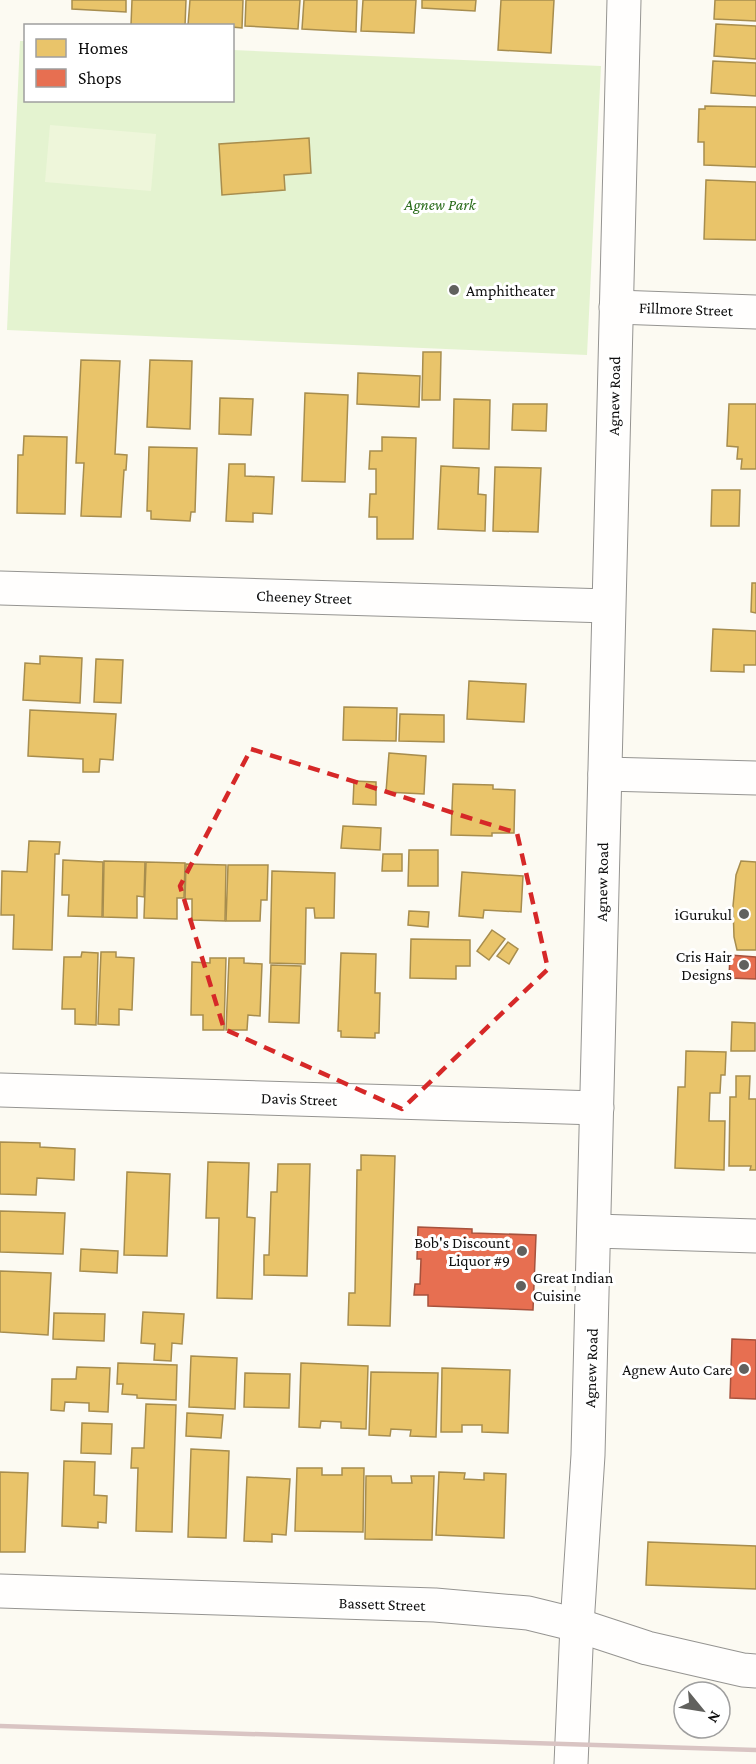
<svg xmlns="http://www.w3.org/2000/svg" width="756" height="1764" font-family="'Crimson Pro',serif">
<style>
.green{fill:#e4f3d0}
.pitch{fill:#eef6da}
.homes{fill:#e9c46a;stroke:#a78d4e;stroke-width:1.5}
.shops{fill:#e76f51;stroke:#a6523d;stroke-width:1.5}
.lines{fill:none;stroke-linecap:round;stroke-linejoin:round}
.minor-casing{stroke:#959491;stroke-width:35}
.tertiary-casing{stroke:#959491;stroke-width:35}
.minor{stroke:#fffefd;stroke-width:33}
.tertiary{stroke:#fffefd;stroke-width:33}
.rail{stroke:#d9c4c3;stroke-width:4.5}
.marked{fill:none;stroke:#d62828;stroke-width:4.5;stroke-dasharray:12 8;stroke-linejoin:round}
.poi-dot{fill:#61615e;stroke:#fff;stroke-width:2}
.labels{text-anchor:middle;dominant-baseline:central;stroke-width:6;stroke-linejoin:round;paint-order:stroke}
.park-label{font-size:16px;font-style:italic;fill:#286b19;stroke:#fff}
.poi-label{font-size:16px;fill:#0e0e0e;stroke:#fff;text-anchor:end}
.street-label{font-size:16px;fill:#0e0e0e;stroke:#fff}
</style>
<rect width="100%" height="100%" fill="#fcfaf2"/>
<!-- green -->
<polygon class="green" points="20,41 25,41 26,100 232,100 233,50 601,66 587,355 7,330"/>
<!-- pitch -->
<polygon class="pitch" points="50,125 156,134 151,191 45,182"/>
<!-- homes -->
<g class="homes">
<polygon points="72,0 126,0 126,12 72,9"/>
<polygon points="132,0 186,0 185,26 131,25"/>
<polygon points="190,0 243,0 242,28 232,27 232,26 188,25"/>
<polygon points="246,0 300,0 298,29 245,26"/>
<polygon points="304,0 357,0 356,32 302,29"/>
<polygon points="363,0 416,0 414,33 361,31"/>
<polygon points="422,0 476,0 475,11 422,8"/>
<polygon points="501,0 554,0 551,53 498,50"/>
<polygon points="715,0 756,0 756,21 714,19"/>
<polygon points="716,24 756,26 756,59 714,56"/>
<polygon points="713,61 756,63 756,96 711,93"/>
<polygon points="705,106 756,107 756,167 704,165 704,142 698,142 699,109 705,109"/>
<polygon points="309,138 311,173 284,175 285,190 222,195 219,144"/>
<polygon points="706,180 756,182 756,240 704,239"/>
<polygon points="423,352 441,352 440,400 422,400"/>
<polygon points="81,360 120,361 115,454 127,455 126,470 124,470 121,517 81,516 84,463 76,463"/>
<polygon points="150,360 192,361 190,429 147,427"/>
<polygon points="358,373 420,376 419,407 357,404"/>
<polygon points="305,393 348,395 345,482 302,481"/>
<polygon points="220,398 253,399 251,435 219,434"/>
<polygon points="454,399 490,400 489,449 453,448"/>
<polygon points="513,404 547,404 546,431 512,430"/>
<polygon points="729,404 756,404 756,469 741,469 742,459 737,459 738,447 727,446"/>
<polygon points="24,436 67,437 65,514 17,513 18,455 23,455"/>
<polygon points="382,437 416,438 413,539 377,539 377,517 369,517 370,494 376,494 376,469 369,469 370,451 382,451"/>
<polygon points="149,447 197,448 195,512 191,512 190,521 151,519 151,511 147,511"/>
<polygon points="229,464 245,464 245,476 274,477 272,514 253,513 253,522 226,521"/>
<polygon points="441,466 479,468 478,494 486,495 485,531 438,529"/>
<polygon points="495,467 541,468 538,532 493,531"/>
<polygon points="712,490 740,490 739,526 711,526"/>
<polygon points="752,583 756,583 756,613 751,612"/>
<polygon points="713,629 756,631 756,665 744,665 744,672 711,671"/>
<polygon points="40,656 82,658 80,703 23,700 25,663 40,664"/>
<polygon points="96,659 123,660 121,703 94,702"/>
<polygon points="469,681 526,684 524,722 467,719"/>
<polygon points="344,707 397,708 396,741 343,740"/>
<polygon points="30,710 116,714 113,760 100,759 99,772 83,772 83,759 28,756"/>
<polygon points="400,714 444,715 444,742 399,741"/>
<polygon points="389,753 426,756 424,794 386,792"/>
<polygon points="354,781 376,782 376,805 353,804"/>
<polygon points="453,784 493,785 493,789 515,790 514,833 492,833 492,836 451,835"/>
<polygon points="343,826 381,828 380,850 341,848"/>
<polygon points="29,841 60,842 59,854 55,854 52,950 13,949 14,915 1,915 2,871 27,872"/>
<polygon points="409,850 438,850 438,886 408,886"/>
<polygon points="383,854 402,854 402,871 382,871"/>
<polygon points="63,860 103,862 102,917 68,916 69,895 62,895"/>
<polygon points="104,861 145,862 144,897 137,896 137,918 103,917"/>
<polygon points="741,861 756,862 756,950 737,950 734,937 733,906 736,875"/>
<polygon points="146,862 185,863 184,898 177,898 177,919 144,918"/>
<polygon points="186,864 226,865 225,921 192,920 192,899 185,899"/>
<polygon points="228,865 268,865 267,900 261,900 260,921 226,921"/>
<polygon points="272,871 335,873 334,918 315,918 314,908 306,908 305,964 270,963"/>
<polygon points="462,872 523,876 521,912 484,910 483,918 459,916"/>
<polygon points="409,911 429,912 428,927 408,925"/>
<polygon points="492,930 505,939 489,960 477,951"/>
<polygon points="411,939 470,940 470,966 456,966 456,979 410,978"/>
<polygon points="508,942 518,949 509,964 497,956"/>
<polygon points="82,952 98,953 96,1025 75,1024 75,1009 62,1009 64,957 81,957"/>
<polygon points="101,952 116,952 116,957 134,958 132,1010 119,1009 119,1025 98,1024"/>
<polygon points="341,953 376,954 375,993 380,993 379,1033 375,1033 375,1038 341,1037 341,1031 338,1031"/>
<polygon points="210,958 226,958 224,1030 203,1030 203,1015 191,1015 192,962 210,963"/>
<polygon points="229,958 244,958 244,963 262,964 260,1016 248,1015 247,1030 226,1030"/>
<polygon points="271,965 301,966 299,1023 269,1022"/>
<polygon points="732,1022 755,1023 755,1051 731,1051"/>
<polygon points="686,1051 726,1052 725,1075 721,1075 720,1093 710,1093 709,1121 725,1121 724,1170 675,1168 678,1087 685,1087"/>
<polygon points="736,1076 750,1076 749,1099 756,1099 756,1170 750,1170 751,1166 729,1166 730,1097 736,1097"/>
<polygon points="0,1142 40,1143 40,1147 75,1149 74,1180 37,1178 36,1195 0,1194"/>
<polygon points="361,1155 395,1156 390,1326 348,1325 349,1293 355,1293 357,1170 361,1170"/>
<polygon points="208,1162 249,1163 247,1217 255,1218 252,1299 217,1298 219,1218 206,1218"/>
<polygon points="278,1164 310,1164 307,1276 264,1275 264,1255 269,1255 271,1192 277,1192"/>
<polygon points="127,1172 170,1174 167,1256 124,1255"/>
<polygon points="0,1211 65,1213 63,1254 0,1252"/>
<polygon points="81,1249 118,1251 117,1273 80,1271"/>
<polygon points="0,1271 51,1273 48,1335 0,1332"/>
<polygon points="143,1312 184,1314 182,1344 172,1343 171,1361 154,1360 155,1344 141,1343"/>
<polygon points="54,1313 105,1314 104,1341 53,1339"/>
<polygon points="191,1356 237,1358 235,1409 189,1407"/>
<polygon points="118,1363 177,1365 176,1400 137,1398 137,1395 122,1394 123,1384 117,1384"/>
<polygon points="301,1363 368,1366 366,1429 341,1428 341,1422 321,1421 320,1428 299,1427"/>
<polygon points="77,1367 110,1368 108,1412 89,1411 89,1403 65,1402 64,1411 51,1410 52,1379 76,1379"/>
<polygon points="442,1368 510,1370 508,1433 482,1432 482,1425 462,1425 462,1432 441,1432"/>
<polygon points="371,1372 438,1373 436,1437 410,1436 411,1430 391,1429 390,1436 369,1435"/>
<polygon points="245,1373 290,1374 289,1408 244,1407"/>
<polygon points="146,1404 176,1405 172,1532 136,1531 138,1468 131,1468 132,1448 144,1448"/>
<polygon points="187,1413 223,1415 221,1438 186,1436"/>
<polygon points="82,1423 112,1424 111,1454 81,1453"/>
<polygon points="191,1449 229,1451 226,1538 188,1537"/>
<polygon points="64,1461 95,1462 94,1495 107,1496 106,1523 98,1522 98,1528 62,1526"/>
<polygon points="297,1468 322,1468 322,1475 342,1475 342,1468 364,1468 363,1532 295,1531"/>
<polygon points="0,1472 28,1473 25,1552 0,1552"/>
<polygon points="439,1472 465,1473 464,1479 484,1480 484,1473 506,1474 504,1538 436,1535"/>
<polygon points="366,1476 391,1476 392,1483 412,1483 411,1476 434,1476 432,1540 365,1539"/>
<polygon points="247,1477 290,1479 286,1535 272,1534 272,1542 244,1541"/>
<polygon points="648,1542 756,1546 756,1589 646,1585"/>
</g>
<!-- shops -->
<g class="shops">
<polygon points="730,955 756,957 756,979 729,978"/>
<polygon points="418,1227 472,1229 472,1233 536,1235 533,1310 428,1306 428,1295 414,1295 415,1284 420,1284 421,1259 417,1259"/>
<polygon points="732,1339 756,1340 756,1399 730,1398"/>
</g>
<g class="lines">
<defs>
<g id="minor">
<polyline points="616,307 756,312"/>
<polyline points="0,588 608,606"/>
<polyline points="605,774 756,778"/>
<polyline points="0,1090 597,1108"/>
<polyline points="595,1231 756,1236"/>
<polyline points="577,1625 647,1648 743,1670 756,1671"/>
</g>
<g id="tertiary">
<polyline points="0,1591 435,1605 528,1613 577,1625"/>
<polyline points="571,1764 577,1625 588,1455 624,0"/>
</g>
</defs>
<!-- minor casing -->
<use href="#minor" class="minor-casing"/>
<!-- tertiary casing -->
<use href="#tertiary" class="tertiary-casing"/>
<!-- minor -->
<use href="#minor" class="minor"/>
<!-- tertiary -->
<use href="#tertiary" class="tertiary"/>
<!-- rail -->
<polyline class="rail" points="0,1726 756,1750"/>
</g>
<!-- marked area -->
<path class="marked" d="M251,749L517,833L548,969L402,1109L224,1029L180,886Z"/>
<!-- markers -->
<g class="poi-dot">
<circle cx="454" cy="290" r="6"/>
<circle cx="744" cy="914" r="6"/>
<circle cx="744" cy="965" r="6"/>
<circle cx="522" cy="1251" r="6"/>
<circle cx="521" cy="1286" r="6"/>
<circle cx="744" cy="1369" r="6"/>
</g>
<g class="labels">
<!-- park labels -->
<g class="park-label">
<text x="440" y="204">Agnew Park</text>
</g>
<!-- poi labels -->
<g class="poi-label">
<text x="466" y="290" text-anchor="start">Amphitheater</text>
<text x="732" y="914">iGurukul</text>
<text x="732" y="956">Cris Hair<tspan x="732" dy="18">Designs</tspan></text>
<text x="510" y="1242">Bob's Discount<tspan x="510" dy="18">Liquor #9</tspan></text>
<text x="533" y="1277" text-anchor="start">Great Indian<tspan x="533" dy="18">Cuisine</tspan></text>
<text x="732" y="1369">Agnew Auto Care</text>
</g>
<!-- street labels -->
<g class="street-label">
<text transform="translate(686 309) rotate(2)">Fillmore Street</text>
<text transform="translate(614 396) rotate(-89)">Agnew Road</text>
<text transform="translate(304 597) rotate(2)">Cheeney Street</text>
<text transform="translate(602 882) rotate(-89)">Agnew Road</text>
<text transform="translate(299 1099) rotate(2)">Davis Street</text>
<text transform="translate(591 1368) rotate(-88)">Agnew Road</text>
<text transform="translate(382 1604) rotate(2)">Bassett Street</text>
</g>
</g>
<!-- legend -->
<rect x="24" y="24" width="210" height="78" fill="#ffffff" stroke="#9f9f9f" stroke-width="1.5"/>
<rect x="36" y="39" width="30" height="18" fill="#e9c46a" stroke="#9f9f9f" stroke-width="1.5"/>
<text x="78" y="54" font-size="18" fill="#0e0e0e">Homes</text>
<rect x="36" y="69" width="30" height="18" fill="#e76f51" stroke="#9f9f9f" stroke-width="1.5"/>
<text x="78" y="84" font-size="18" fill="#0e0e0e">Shops</text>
<!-- north arrow -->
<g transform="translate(702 1710) rotate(120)"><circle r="28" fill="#ffffff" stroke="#9f9f9f" stroke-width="1.5"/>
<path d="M0-4.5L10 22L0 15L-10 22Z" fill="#61615e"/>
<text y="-9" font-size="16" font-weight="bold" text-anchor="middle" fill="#0e0e0e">N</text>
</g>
</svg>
